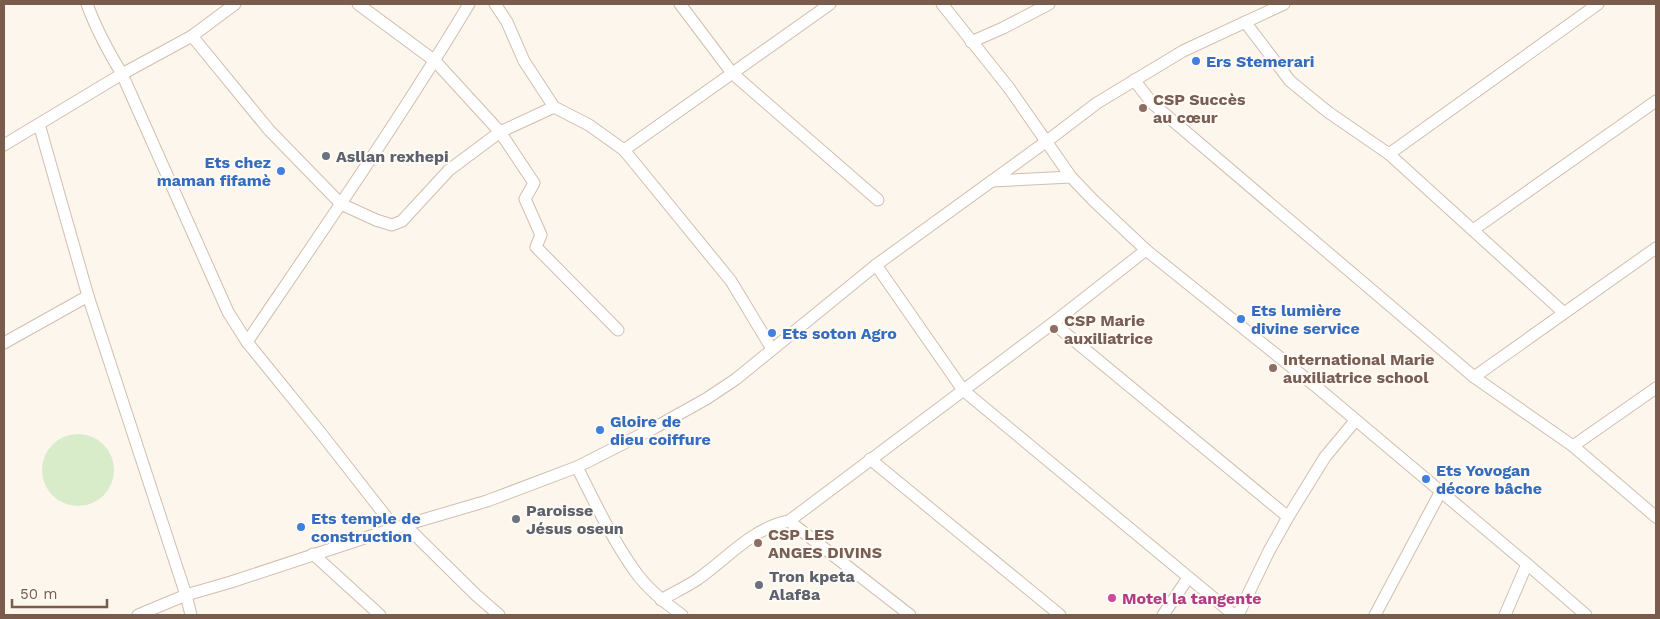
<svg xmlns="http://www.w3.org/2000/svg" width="1660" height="619" font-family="'Work Sans',sans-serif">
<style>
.park{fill:#d8ecc9}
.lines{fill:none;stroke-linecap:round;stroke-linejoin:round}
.minor-casing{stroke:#d1beb0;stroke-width:13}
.minor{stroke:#fff;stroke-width:11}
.shop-dot{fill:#3f7fe0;stroke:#fffaf3;stroke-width:2}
.education-dot{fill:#8d6e63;stroke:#fffaf3;stroke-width:2}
.worship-dot{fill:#6b7280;stroke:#fffaf3;stroke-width:2}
.hotel-dot{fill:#d1479c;stroke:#fffaf3;stroke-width:2}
.labels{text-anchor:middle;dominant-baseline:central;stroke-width:4.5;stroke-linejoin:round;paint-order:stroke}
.shop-label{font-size:16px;font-weight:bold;fill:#366cbe;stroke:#fffaf3;text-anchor:start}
.education-label{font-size:16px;font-weight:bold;fill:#785e54;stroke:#fffaf3;text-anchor:start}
.worship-label{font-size:16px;font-weight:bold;fill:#5b616d;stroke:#fffaf3;text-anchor:start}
.hotel-label{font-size:16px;font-weight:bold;fill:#b23c85;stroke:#fffaf3;text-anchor:start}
</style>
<rect width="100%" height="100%" fill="#fdf6ec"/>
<!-- park -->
<circle class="park" cx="78" cy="470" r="36"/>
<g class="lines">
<defs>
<g id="minor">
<path d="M87,4C96,29 108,51 122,74L228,312L247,342L320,432L395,528"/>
<polyline points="358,4 435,61 500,132 534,183 525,199 541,235 536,247 618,330"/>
<polyline points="495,4 507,22 524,61 554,107 589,125 624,150 731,281 772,349"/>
<polyline points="680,4 732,73 878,200"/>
<polyline points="942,4 1009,88 1071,177 1093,200 1146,250 1319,389 1527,564 1586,615"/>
<polyline points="1245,22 1290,81 1328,112 1389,154 1563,312"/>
<polyline points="192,36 269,130 341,204 376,220 392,225 402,221 449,170 500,132 554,107"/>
<polyline points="971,42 1003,28 1049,4"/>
<polyline points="1134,80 1152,103 1474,377 1573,446 1656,517"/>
<polyline points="39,124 88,296 186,595 191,615"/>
<polyline points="4,145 122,74 192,36 235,4"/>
<polyline points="624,150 830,4"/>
<polyline points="1389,154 1598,4"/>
<polyline points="992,181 1071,177"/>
<polyline points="1473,230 1656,101"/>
<polyline points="876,265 963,390 1234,615"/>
<polyline points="1053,323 1288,517"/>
<path d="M247,342C323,230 400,119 469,4"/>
<polyline points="4,343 88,296"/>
<polyline points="1474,377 1656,248"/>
<polyline points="1573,446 1656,388"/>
<polyline points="870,459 1060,615"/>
<path d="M577,467C595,503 613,541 637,574C649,590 665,603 682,615"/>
<polyline points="789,521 910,615"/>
<polyline points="405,525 476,595 499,615"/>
<polyline points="313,554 380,615"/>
<path d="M661,600C673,593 686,587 698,579C728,558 752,528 789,521L1053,323L1146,250"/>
<polyline points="138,615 186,595 231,582 395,528 487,501 577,467 654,428 706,399 736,379 876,265 1047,141 1097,103 1183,51 1284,4"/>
<polyline points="1163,615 1188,578"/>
<polyline points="1238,615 1269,551 1288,517 1325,457 1355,421"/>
<polyline points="1375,615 1441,491"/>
<polyline points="1505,615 1527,564"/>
</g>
</defs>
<!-- minor casing -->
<use href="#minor" class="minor-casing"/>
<!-- minor -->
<use href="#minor" class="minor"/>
</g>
<!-- markers -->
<g class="shop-dot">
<circle cx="1196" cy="61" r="5"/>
<circle cx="281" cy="171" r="5"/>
<circle cx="1241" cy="319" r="5"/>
<circle cx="772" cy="333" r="5"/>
<circle cx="600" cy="430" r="5"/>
<circle cx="1426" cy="479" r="5"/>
<circle cx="301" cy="527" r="5"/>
</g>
<g class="education-dot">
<circle cx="1143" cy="108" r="5"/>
<circle cx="1054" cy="329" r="5"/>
<circle cx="1273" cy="368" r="5"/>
<circle cx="758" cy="543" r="5"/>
</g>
<g class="worship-dot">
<circle cx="326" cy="156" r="5"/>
<circle cx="516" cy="519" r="5"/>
<circle cx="759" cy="585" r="5"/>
</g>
<circle class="hotel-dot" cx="1112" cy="598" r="5"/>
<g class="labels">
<!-- shop labels -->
<g class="shop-label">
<text x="1206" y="61">Ers Stemerari</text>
<text x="271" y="162" text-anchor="end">Ets chez<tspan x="271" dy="18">maman fifamè</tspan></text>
<text x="1251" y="310">Ets lumière<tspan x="1251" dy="18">divine service</tspan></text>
<text x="782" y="333">Ets soton Agro</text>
<text x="610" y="421">Gloire de<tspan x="610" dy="18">dieu coiffure</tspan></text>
<text x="1436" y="470">Ets Yovogan<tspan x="1436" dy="18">décore bâche</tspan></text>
<text x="311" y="518">Ets temple de<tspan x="311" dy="18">construction</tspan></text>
</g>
<!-- education labels -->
<g class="education-label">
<text x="1153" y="99">CSP Succès<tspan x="1153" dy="18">au cœur</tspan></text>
<text x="1064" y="320">CSP Marie<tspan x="1064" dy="18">auxiliatrice</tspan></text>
<text x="1283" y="359">International Marie<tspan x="1283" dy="18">auxiliatrice school</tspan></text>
<text x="768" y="534">CSP LES<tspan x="768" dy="18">ANGES DIVINS</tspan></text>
</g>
<!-- worship labels -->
<g class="worship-label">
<text x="336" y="156">Asllan rexhepi</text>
<text x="526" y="510">Paroisse<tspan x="526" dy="18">Jésus oseun</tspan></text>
<text x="769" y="576">Tron kpeta<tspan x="769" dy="18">Alaf8a</tspan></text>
</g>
<!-- hotel labels -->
<g class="hotel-label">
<text x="1122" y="598">Motel la tangente</text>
</g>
</g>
<!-- border -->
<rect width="1660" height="619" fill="none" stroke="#7a5c4d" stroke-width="10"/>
<!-- scale -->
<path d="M12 599v8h95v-8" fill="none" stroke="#7a5c4d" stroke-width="2.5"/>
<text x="20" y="599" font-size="15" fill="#7a5c4d" stroke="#fffaf3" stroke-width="4" paint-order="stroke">50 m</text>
</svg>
